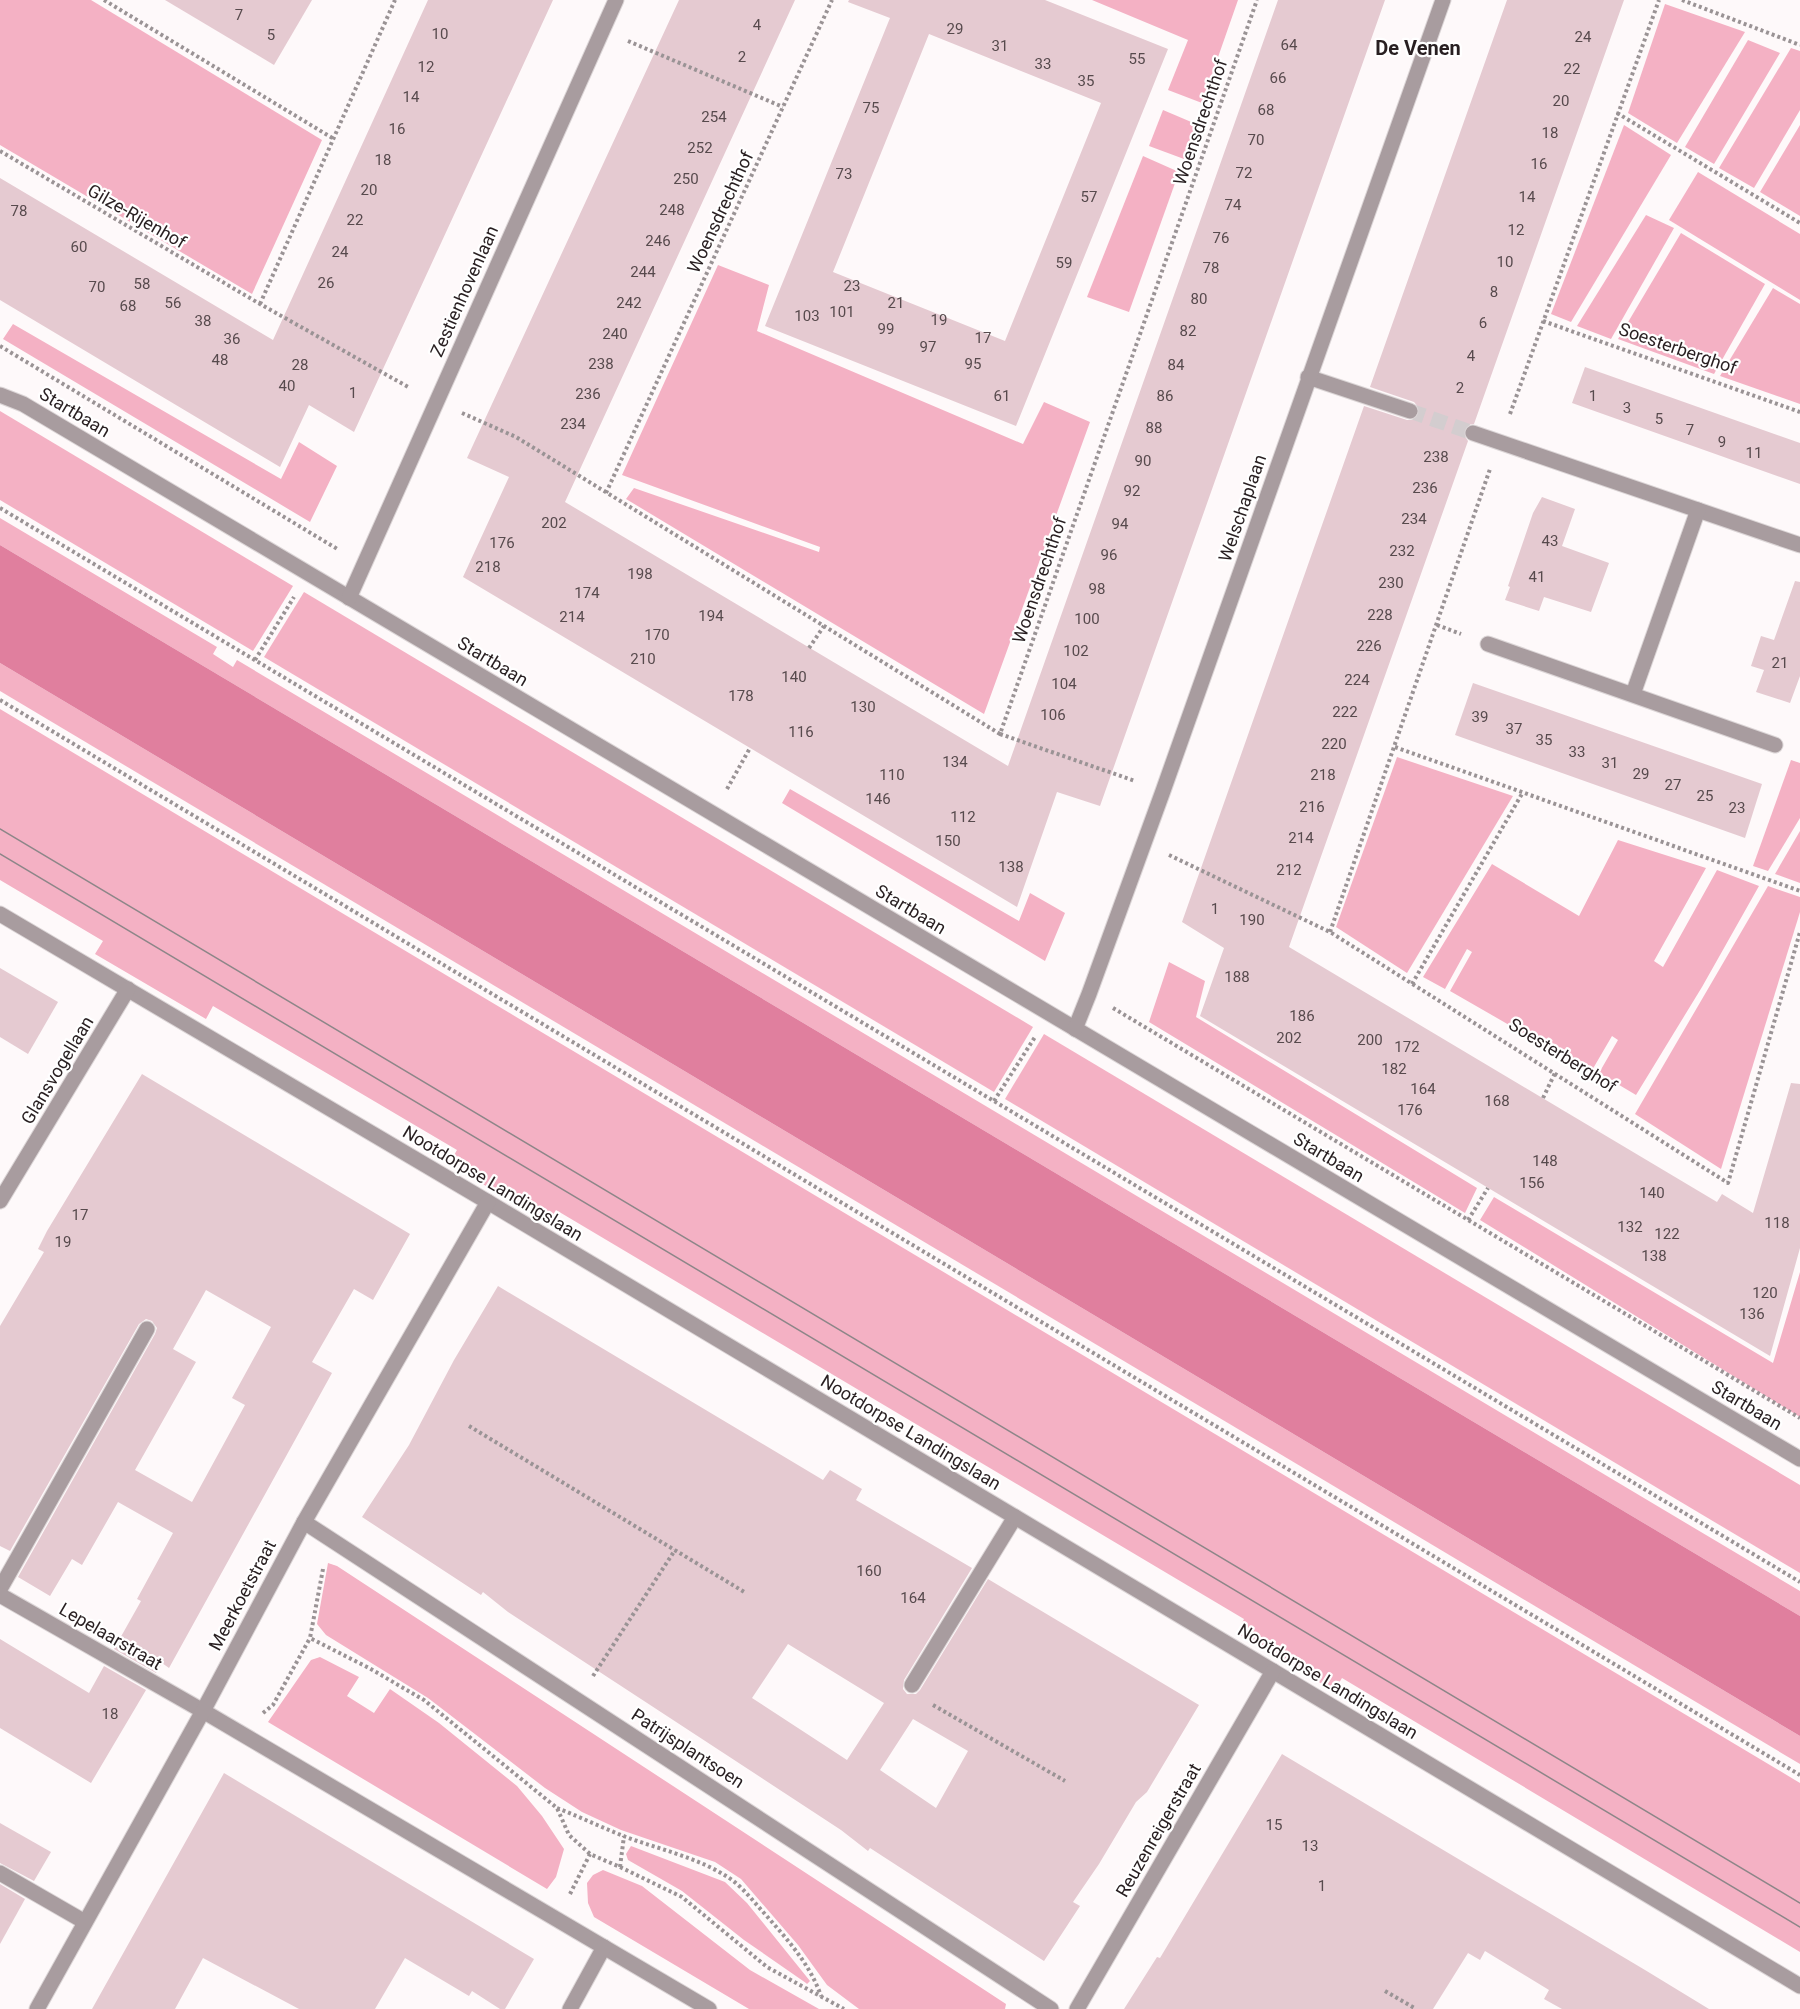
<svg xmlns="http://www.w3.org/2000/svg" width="1800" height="2009" font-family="Roboto,sans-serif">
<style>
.green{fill:#f4b1c4}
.water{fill:#e07f9e}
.building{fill:#e5cad1;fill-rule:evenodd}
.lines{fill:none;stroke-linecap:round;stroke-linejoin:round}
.minor-tunnel{stroke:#d3cdcf;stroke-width:15;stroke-dasharray:15 8;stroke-linecap:butt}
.service-casing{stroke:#dcd6d7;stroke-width:17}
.minor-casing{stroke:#dcd6d7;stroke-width:17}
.path{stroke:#9a9395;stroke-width:4;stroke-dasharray:3 3;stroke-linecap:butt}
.service{stroke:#a89c9f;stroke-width:15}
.minor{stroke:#a89c9f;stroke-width:15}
.tram{stroke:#8d8688;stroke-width:1.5}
.labels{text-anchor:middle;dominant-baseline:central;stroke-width:4.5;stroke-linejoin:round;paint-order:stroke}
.number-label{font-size:15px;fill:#574a4d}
.street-label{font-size:18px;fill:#281f21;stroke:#fff}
.neighbourhood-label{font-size:20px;font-weight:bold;fill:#281f21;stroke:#fff}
</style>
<rect width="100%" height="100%" fill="#fef9fa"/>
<!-- green -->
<g class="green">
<polygon points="0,0 91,0 322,140 252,294 0,145"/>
<polygon points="1092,0 1238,0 1202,103 1168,90 1188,40"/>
<polygon points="1665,4 1745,32 1677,143 1628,113"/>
<polygon points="1748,40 1780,53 1714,164 1685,147"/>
<polygon points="1791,48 1800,51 1800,110 1754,188 1719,168"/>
<polygon points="1163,110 1196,124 1184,159 1149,146"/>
<polygon points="1624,125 1671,155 1571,322 1551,314"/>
<polygon points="1800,125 1800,216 1760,192"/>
<polygon points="1143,156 1179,172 1129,312 1087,297"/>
<polygon points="1698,172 1800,234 1800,300 1669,220"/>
<polygon points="1646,215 1674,228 1611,339 1577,326"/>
<polygon points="1681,233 1765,284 1714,374 1618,339"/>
<polygon points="718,265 769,285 757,331 1023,444 1044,402 1090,422 984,714 626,499 634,488 819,552 820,547 622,475"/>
<polygon points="1773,288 1800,304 1800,404 1720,376"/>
<polygon points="13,324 281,479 299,442 337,466 310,522 3,339"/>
<polygon points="0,411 293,586 253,651 0,500"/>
<polygon points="0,518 217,647 213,654 233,667 237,660 1800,1591 1800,1616 0,545"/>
<polygon points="304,592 1033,1027 994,1092 264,657"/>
<polygon points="0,663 1800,1736 1800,1764 0,691"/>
<polygon points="0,709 1800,1783 1800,1952 1342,1678 1334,1691 1237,1633 1244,1619 556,1210 548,1223 449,1164 457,1150 213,1006 206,1019 95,954 103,941 0,880"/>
<polygon points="1397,757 1513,796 1407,973 1336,927"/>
<polygon points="1791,760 1800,763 1800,818 1768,871 1753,866"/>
<polygon points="790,789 1019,921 1030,893 1065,913 1045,961 782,803"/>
<polygon points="1800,831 1800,883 1775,874"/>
<polygon points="1618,840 1706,868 1654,961 1663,967 1717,870 1759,886 1702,987 1636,1095 1599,1073 1618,1040 1612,1036 1591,1072 1450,991 1472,952 1467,949 1445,989 1423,977 1492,864 1579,916"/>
<polygon points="1768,886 1800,897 1800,912 1721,1169 1635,1114"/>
<polygon points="1169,962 1205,981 1196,1017 1477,1188 1465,1213 1149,1022"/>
<polygon points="1044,1034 1800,1485 1800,1573 1005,1099"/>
<polygon points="1494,1197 1773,1363 1800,1272 1800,1417 1480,1220"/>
<polygon points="328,1563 337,1566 1006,2004 1005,2009 859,2009 827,1985 798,1945 741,1879 715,1862 621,1830 582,1812 545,1788 428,1698 326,1635 317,1624"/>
<polygon points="320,1657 359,1677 347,1696 374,1713 390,1689 439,1723 517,1786 542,1816 564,1849 556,1877 547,1889 268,1722 311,1660"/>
<polygon points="631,1846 725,1882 747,1903 810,1981 807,1984 806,1983 744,1940 682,1891 628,1860 626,1854"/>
<polygon points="603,1870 642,1886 750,1970 819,2009 749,2009 594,1917 588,1903 587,1883 593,1875"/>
</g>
<!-- water -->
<polygon class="water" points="0,545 1800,1616 1800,1736 0,663"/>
<!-- building -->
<g class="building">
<polygon points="165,0 312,0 274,65"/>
<polygon points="428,0 553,0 354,432 309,405 280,467 0,300 0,178 273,340"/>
<polygon points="679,0 795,0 565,502 1008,766 1278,0 1385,0 1100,806 1057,792 1017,907 463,577 509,477 467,458"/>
<path d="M849,0H1045L1168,49L1016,426L765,326L890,18L848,2ZM929,34L1101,103L1005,341L833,272Z"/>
<polygon points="1507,0 1624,0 1474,424 1467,425 1464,429 1464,435 1468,441 1289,947 1717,1202 1722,1194 1753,1213 1791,1083 1800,1084 1800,1248 1770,1356 1200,1016 1224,948 1182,922 1364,406 1407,420 1413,420 1419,415 1419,408 1414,402 1370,387"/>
<polygon points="1585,367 1800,443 1800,484 1572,403"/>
<polygon points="1542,497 1575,509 1562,546 1609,563 1591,612 1544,597 1539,611 1505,600 1510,587 1508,586 1533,513"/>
<polygon points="1795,581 1800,582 1800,676 1790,703 1756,692 1764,670 1751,666 1761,636 1774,640"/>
<polygon points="1473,683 1762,784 1745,838 1455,735"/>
<polygon points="0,968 58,1002 28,1054 0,1037"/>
<path d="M142,1074L410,1234L373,1300L354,1289L312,1362L332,1373L169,1668L162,1663L156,1673L114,1649L141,1601L137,1599L173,1533L118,1502L82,1565L72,1559L50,1596L18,1577L155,1334L157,1328L152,1321L146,1319L139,1324L10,1551L0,1546V1326L44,1252L38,1249L47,1231ZM206,1290L271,1327L232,1398L245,1405L192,1502L135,1470L196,1362L173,1349Z"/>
<path d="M498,1286L823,1480L830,1470L862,1489L856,1500L972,1568L904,1680L903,1689L907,1694H916L920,1690L988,1579L1199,1705L1147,1792L1136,1802L1099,1864L1073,1902L1080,1906L1044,1961L870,1848L868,1851L841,1830L508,1612L483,1592L481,1595L362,1517L409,1445L454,1360ZM788,1644L884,1703L847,1760L752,1698ZM913,1719L968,1751L936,1808L880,1770Z"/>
<polygon points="0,1639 89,1693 104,1666 146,1690 91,1783 0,1728"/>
<polygon points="1282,1754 1645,1970 1709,2009 1562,2009 1544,1999 1549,1990 1485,1951 1480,1960 1468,1953 1433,2009 1124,2009 1157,1957 1160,1958"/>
<polygon points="224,1773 534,1959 505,2009 500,2009 472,1991 469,1996 405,1958 375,2009 299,2009 203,1958 175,2009 92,2009"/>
<polygon points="0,1823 51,1852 34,1881 0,1863"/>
<polygon points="0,1884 25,1899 0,1944"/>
</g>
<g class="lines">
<!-- minor-tunnel -->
<polyline class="minor-tunnel" points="1410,411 1473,433"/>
<defs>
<g id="service">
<polyline points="0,1589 147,1329"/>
<polyline points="912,1685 1015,1517"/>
<polyline points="0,1873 85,1922"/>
</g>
<g id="minor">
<polyline points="1308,377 1410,411"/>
<polyline points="0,395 23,404 1800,1459"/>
<polyline points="1473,433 1800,545"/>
<polyline points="349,598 616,0"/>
<polyline points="1488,644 1775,745"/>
<polyline points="1633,694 1698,510"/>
<polyline points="0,914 488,1202 1800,1986"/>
<polyline points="1075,1029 1089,994 1163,791 1443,0"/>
<polyline points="0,1201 128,989"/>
<polyline points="304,1522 1051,2009"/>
<polyline points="0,1595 203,1711 709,2009"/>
<polyline points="37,2009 203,1711 304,1522 488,1202"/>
<polyline points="570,2009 604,1947"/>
<polyline points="1077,2009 1273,1671"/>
</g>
</defs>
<!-- service casing -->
<use href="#service" class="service-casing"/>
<!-- minor casing -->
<use href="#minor" class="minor-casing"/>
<!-- path -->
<g class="path">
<polyline points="104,0 334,139"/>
<polyline points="1682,0 1800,45"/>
<polyline points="628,41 783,107"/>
<polyline points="1617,113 1800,223"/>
<polyline points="0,151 260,304 410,388"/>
<polyline points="260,304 395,0"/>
<polyline points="1543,321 1800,412"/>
<polyline points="0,346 339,550"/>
<polyline points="462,413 516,437 1000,734 1257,0"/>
<polyline points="1510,414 1659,0"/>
<polyline points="606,493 832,0"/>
<polyline points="0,508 1800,1582"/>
<polyline points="1437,625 1461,634"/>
<polyline points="809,648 824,626"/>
<polyline points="255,660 294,597"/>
<polyline points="0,700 1800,1775"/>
<polyline points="1000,734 1135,781"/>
<polyline points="1395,747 1800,891"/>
<polyline points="727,789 750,748"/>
<polyline points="1169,855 1330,932 1728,1183 1800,932"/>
<polyline points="1330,932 1490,469"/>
<polyline points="1412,984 1523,792"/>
<polyline points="1113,1008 1800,1418"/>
<polyline points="1543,1098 1555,1073"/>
<polyline points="994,1101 1035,1037"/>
<polyline points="1468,1220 1488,1188"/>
<polyline points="469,1426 746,1593"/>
<polyline points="323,1569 310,1638 369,1668 424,1700 557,1808 569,1835 590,1854 620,1867 682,1897 767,1967 844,2009"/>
<polyline points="593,1676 675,1550"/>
<polyline points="933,1705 1065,1781"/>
<polyline points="263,1713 273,1705 310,1638"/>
<path d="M557,1808C580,1817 603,1828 626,1837C661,1850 701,1858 732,1880C744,1889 754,1902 764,1913C787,1939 810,1964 821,1996"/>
<polyline points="620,1867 624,1836"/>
<polyline points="570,1894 590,1854"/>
<polyline points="1385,1991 1416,2009"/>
</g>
<!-- service -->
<use href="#service" class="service"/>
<!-- minor -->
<use href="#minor" class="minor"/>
<!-- tram -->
<g class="tram">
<polyline points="0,829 1800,1903"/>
<polyline points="0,854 1800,1927"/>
</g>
</g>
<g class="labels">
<!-- number labels -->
<g class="number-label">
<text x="239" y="15">7</text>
<text x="757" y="25">4</text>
<text x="955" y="29">29</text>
<text x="440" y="34">10</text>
<text x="271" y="35">5</text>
<text x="1583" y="37">24</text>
<text x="1289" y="45">64</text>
<text x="1000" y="46">31</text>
<text x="742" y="57">2</text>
<text x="1137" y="59">55</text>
<text x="1043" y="64">33</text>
<text x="426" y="67">12</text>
<text x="1572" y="69">22</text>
<text x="1278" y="78">66</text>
<text x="1086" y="81">35</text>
<text x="411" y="97">14</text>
<text x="1561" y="101">20</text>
<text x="871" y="108">75</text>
<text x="1266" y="110">68</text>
<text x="714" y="117">254</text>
<text x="397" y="129">16</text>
<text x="1550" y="133">18</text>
<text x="1256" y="140">70</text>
<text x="700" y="148">252</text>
<text x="383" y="160">18</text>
<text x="1539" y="164">16</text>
<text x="1244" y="173">72</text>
<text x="844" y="174">73</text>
<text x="686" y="179">250</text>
<text x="369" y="190">20</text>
<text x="1089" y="197">57</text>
<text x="1527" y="197">14</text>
<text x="1233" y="205">74</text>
<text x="672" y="210">248</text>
<text x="19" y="211">78</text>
<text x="355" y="220">22</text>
<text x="1516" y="230">12</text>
<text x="1221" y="238">76</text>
<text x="658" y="241">246</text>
<text x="79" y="247">60</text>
<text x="340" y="252">24</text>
<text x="1505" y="262">10</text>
<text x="1064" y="263">59</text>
<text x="1211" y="268">78</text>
<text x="643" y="272">244</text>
<text x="326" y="283">26</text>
<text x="142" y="284">58</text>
<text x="852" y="286">23</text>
<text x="97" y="287">70</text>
<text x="1494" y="292">8</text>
<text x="1199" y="299">80</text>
<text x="173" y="303">56</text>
<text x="629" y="303">242</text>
<text x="896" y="303">21</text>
<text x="128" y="306">68</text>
<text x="842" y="312">101</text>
<text x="807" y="316">103</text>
<text x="939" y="320">19</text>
<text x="203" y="321">38</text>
<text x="1483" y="323">6</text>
<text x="886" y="329">99</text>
<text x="1188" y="331">82</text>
<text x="615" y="334">240</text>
<text x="983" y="338">17</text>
<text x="232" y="339">36</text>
<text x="928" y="347">97</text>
<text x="1471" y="356">4</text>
<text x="220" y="360">48</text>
<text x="601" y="364">238</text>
<text x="973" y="364">95</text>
<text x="300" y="365">28</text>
<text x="1176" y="365">84</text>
<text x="287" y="386">40</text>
<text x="1460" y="388">2</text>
<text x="353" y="393">1</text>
<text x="588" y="394">236</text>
<text x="1002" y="396">61</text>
<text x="1165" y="396">86</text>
<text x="1593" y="396">1</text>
<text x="1627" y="408">3</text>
<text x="1659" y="419">5</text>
<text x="573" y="424">234</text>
<text x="1154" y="428">88</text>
<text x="1690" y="430">7</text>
<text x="1722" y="442">9</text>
<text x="1754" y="453">11</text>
<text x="1436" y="457">238</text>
<text x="1143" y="461">90</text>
<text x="1425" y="488">236</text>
<text x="1132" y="491">92</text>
<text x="1414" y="519">234</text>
<text x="554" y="523">202</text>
<text x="1120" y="524">94</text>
<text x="1550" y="541">43</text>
<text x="502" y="543">176</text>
<text x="1402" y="551">232</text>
<text x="1109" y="555">96</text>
<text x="488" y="567">218</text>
<text x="640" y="574">198</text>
<text x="1537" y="577">41</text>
<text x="1391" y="583">230</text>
<text x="1097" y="589">98</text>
<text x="587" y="593">174</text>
<text x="1380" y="615">228</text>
<text x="711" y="616">194</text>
<text x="572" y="617">214</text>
<text x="1087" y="619">100</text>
<text x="657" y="635">170</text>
<text x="1369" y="646">226</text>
<text x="1076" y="651">102</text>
<text x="643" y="659">210</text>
<text x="1780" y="663">21</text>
<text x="794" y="677">140</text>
<text x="1357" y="680">224</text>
<text x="1064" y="684">104</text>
<text x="741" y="696">178</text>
<text x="863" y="707">130</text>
<text x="1345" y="712">222</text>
<text x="1053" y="715">106</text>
<text x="1480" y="717">39</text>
<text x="1514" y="729">37</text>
<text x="801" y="732">116</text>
<text x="1544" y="740">35</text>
<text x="1334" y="744">220</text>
<text x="1577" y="752">33</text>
<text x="955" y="762">134</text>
<text x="1610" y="763">31</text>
<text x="1641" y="774">29</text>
<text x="892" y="775">110</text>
<text x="1323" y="775">218</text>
<text x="1673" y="785">27</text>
<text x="1705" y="796">25</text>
<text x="878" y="799">146</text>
<text x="1312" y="807">216</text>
<text x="1737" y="808">23</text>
<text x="963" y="817">112</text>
<text x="1301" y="838">214</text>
<text x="948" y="841">150</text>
<text x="1011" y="867">138</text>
<text x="1289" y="870">212</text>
<text x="1215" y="909">1</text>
<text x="1252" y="920">190</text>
<text x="1237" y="977">188</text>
<text x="1302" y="1016">186</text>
<text x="1289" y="1038">202</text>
<text x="1370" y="1040">200</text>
<text x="1407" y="1047">172</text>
<text x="1394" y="1069">182</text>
<text x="1423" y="1089">164</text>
<text x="1497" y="1101">168</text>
<text x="1410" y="1110">176</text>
<text x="1545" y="1161">148</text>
<text x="1532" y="1183">156</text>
<text x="1652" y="1193">140</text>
<text x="80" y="1215">17</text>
<text x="1777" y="1223">118</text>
<text x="1630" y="1227">132</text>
<text x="1667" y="1234">122</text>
<text x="63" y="1242">19</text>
<text x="1654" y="1256">138</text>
<text x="1765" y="1293">120</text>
<text x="1752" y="1314">136</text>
<text x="869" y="1571">160</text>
<text x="913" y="1598">164</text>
<text x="110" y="1714">18</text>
<text x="1274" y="1825">15</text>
<text x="1310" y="1846">13</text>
<text x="1322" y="1886">1</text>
</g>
<!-- street labels -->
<g class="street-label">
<text transform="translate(1200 122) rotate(-71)">Woensdrechthof</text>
<text transform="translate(720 212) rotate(-65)">Woensdrechthof</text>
<text transform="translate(137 216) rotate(30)">Gilze-Rijenhof</text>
<text transform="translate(464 291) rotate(-66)">Zestienhovenlaan</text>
<text transform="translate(1678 348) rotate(19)">Soesterberghof</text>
<text transform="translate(75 412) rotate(31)">Startbaan</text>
<text transform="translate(1242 508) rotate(-71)">Welschaplaan</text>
<text transform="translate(1039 580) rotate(-71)">Woensdrechthof</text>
<text transform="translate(493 661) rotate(31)">Startbaan</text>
<text transform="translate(911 909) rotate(31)">Startbaan</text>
<text transform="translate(1563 1055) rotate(32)">Soesterberghof</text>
<text transform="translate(57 1070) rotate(-59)">Glansvogellaan</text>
<text transform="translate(1329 1157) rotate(31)">Startbaan</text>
<text transform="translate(493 1183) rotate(31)">Nootdorpse Landingslaan</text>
<text transform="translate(1747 1405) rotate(31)">Startbaan</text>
<text transform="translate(911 1432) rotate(31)">Nootdorpse Landingslaan</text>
<text transform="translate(242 1595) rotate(-62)">Meerkoetstraat</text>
<text transform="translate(111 1636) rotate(30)">Lepelaarstraat</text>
<text transform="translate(1328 1681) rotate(31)">Nootdorpse Landingslaan</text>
<text transform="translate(688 1748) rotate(33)">Patrijsplantsoen</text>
<text transform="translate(1158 1830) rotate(-60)">Reuzenreigerstraat</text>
</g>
<!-- neighbourhood labels -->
<g class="neighbourhood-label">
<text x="1418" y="48">De Venen</text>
</g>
</g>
</svg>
